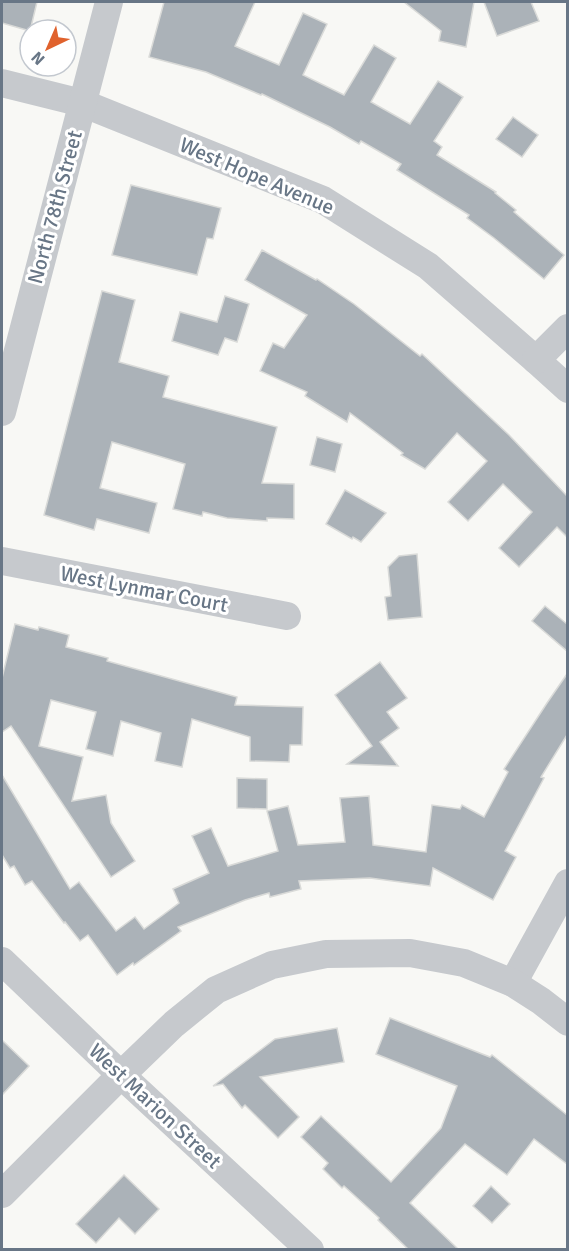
<svg xmlns="http://www.w3.org/2000/svg" width="569" height="1251" font-family="Signika,sans-serif">
<style>
.building{fill:#abb2b8;stroke:#d9dad8;stroke-width:1.5}
.lines{fill:none;stroke-linecap:round;stroke-linejoin:round}
.minor{stroke:#c6c9cd;stroke-width:28}
.labels{text-anchor:middle;dominant-baseline:central;stroke-width:6;stroke-linejoin:round;paint-order:stroke}
.street-label{font-size:21px;fill:#687686;stroke:#fff}
</style>
<rect width="100%" height="100%" fill="#f8f8f5"/>
<!-- building -->
<g class="building">
<polygon points="2,2 37,2 30,31 2,23"/>
<polygon points="164,2 255,2 235,46 279,65 303,13 327,24 303,75 344,95 374,45 396,58 371,102 410,124 438,81 463,97 434,141 442,147 437,155 496,192 495,193 516,210 514,212 564,255 544,279 494,238 467,218 469,215 397,170 401,164 361,141 359,144 330,127 262,94 261,95 206,72 149,57"/>
<polygon points="404,2 474,2 466,47 439,41 441,31"/>
<polygon points="484,2 531,2 539,21 497,36"/>
<polygon points="513,117 538,135 522,157 496,139"/>
<polygon points="131,185 221,208 213,239 207,238 197,275 112,255"/>
<polygon points="262,250 316,280 317,279 354,304 420,356 422,354 509,435 567,496 567,537 557,527 519,567 499,548 532,512 503,484 468,521 448,502 487,461 457,433 425,469 401,455 403,453 350,413 347,422 305,396 307,392 260,371 273,343 284,348 307,315 245,280"/>
<polygon points="102,291 135,300 119,362 169,376 163,397 277,427 262,483 294,484 294,519 267,518 267,521 227,518 203,512 202,516 173,509 185,464 112,442 100,488 157,503 149,533 97,519 94,530 44,515"/>
<polygon points="225,296 249,304 237,342 225,338 218,355 172,341 180,312 217,322"/>
<polygon points="317,437 342,444 335,472 310,465"/>
<polygon points="345,490 386,513 361,542 353,537 352,539 326,524"/>
<polygon points="417,554 422,617 388,620 385,597 391,596 388,567 399,556"/>
<polygon points="545,606 567,624 567,651 532,621"/>
<polygon points="15,624 38,630 39,627 69,635 66,647 108,658 107,661 237,697 235,705 303,707 302,745 290,745 289,762 250,761 250,737 192,719 182,767 155,761 161,733 121,721 113,756 86,749 96,712 51,700 39,746 83,757 72,801 106,795 111,823 135,861 111,877 11,726 2,732 2,678"/>
<polygon points="380,662 407,698 387,712 399,728 380,742 398,766 347,764 372,746 335,695"/>
<polygon points="567,674 567,735 541,777 544,778 505,851 516,857 493,900 433,868 430,886 370,878 299,881 301,889 270,897 269,893 245,900 178,927 181,931 134,965 133,963 117,975 88,935 80,941 65,922 64,923 32,881 25,885 14,866 10,868 2,855 2,775 70,889 79,882 116,931 135,917 144,929 179,903 173,889 209,873 192,836 211,828 228,866 278,851 267,811 288,806 298,845 345,842 340,798 369,796 373,845 426,852 432,805 460,809 462,805 484,817 508,772 504,769 547,703"/>
<polygon points="237,778 267,779 267,809 237,808"/>
<polygon points="390,1018 490,1057 492,1055 567,1115 567,1164 534,1139 507,1175 465,1144 410,1203 459,1250 409,1250 378,1220 379,1218 344,1186 342,1188 323,1169 328,1163 301,1137 321,1116 391,1182 441,1128 457,1086 376,1054"/>
<polygon points="337,1028 344,1062 260,1077 299,1117 278,1138 245,1105 242,1108 223,1084 213,1086 275,1039"/>
<polygon points="2,1040 29,1066 2,1095"/>
<polygon points="124,1175 159,1209 135,1234 119,1218 96,1243 76,1224"/>
<polygon points="491,1186 510,1204 492,1223 473,1206"/>
</g>
<g class="lines">
<!-- minor -->
<g class="minor">
<polyline points="2,83 82,103 323,200 428,266 536,360 568,389"/>
<polyline points="536,360 568,328"/>
<polyline points="2,412 109,2"/>
<polyline points="2,561 287,616"/>
<polyline points="2,961 121,1075 310,1250"/>
<polyline points="513,983 568,883"/>
<polyline points="2,1194 121,1075 174,1024 216,990 272,965 326,954 410,953 464,963 513,983 541,1001 568,1022"/>
</g>
</g>
<g class="labels">
<!-- street labels -->
<g class="street-label">
<text transform="translate(257 176) rotate(23)">West Hope Avenue</text>
<text transform="translate(55 207) rotate(-75)">North 78th Street</text>
<text transform="translate(144 589) rotate(11)">West Lynmar Court</text>
<text transform="translate(155 1106) rotate(43)">West Marion Street</text>
</g>
</g>
<!-- border -->
<rect width="569" height="1251" fill="none" stroke="#687686" stroke-width="6"/>
<!-- north arrow -->
<g transform="translate(48 48) rotate(224)"><circle r="28" fill="#ffffff" stroke="#c3c8cf" stroke-width="1.5"/>
<path d="M0-4.5L10 22L0 15L-10 22Z" fill="#e0622d"/>
<text y="-9" font-size="16" font-weight="bold" text-anchor="middle" fill="#687686">N</text>
</g>
</svg>
